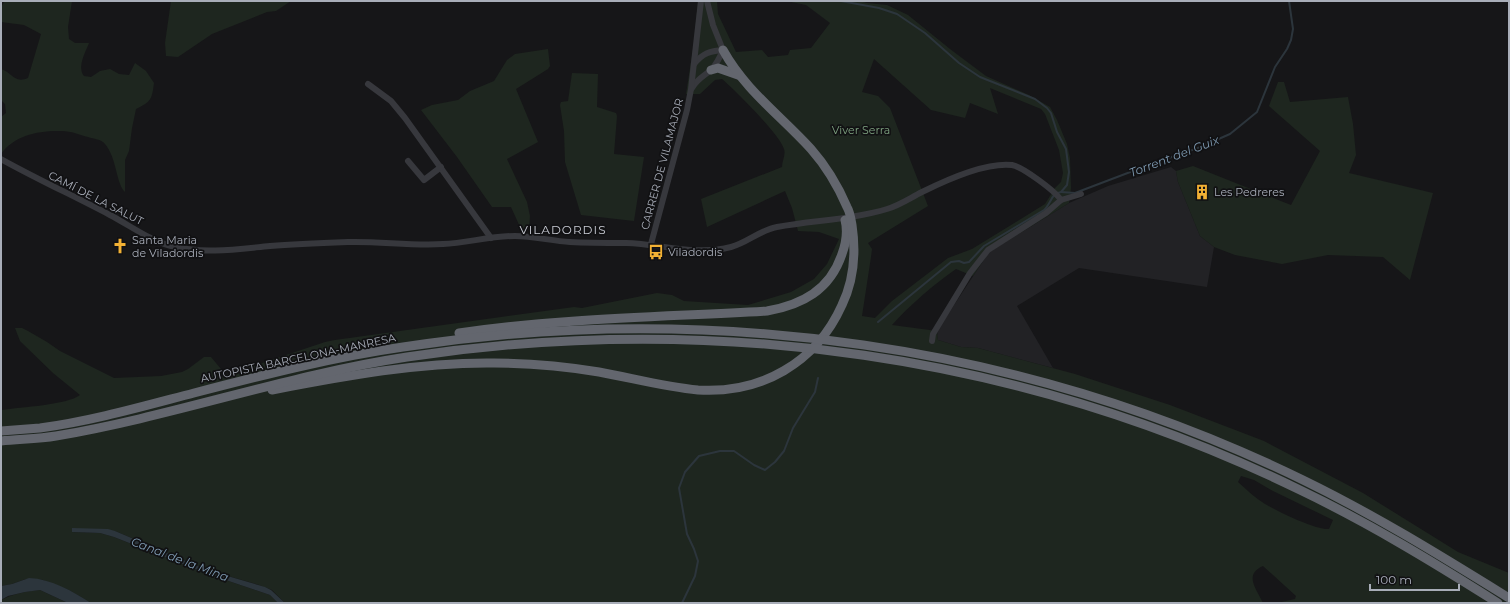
<svg xmlns="http://www.w3.org/2000/svg" width="1510" height="604" font-family="Montserrat,sans-serif">
<style>
.built{fill:#222225}
.green{fill:#1e261f;fill-rule:evenodd}
.water{fill:#2c353c}
.lines{fill:none;stroke-linecap:round;stroke-linejoin:round}
.stream{stroke:#2c353c;stroke-width:2}
.minor{stroke:#37383d;stroke-width:6}
.highway{stroke:#63666e;stroke-width:9}
.labels{text-anchor:middle;dominant-baseline:central;stroke-width:3.5;stroke-linejoin:round;paint-order:stroke}
.park-label{font-size:11px;fill:#7fa381;stroke:#111113}
.street-label{font-size:11px;fill:#a8adb8;stroke:#111113}
.poi-label{font-size:11px;fill:#a8adb8;stroke:#111113;text-anchor:start}
.water-label{font-size:12px;font-style:italic;fill:#7f9bb3;stroke:#111113}
.neighbourhood-label{font-size:12px;letter-spacing:1px;fill:#c9ccd4;stroke:#111113}
</style>
<rect width="100%" height="100%" fill="#161618"/>
<!-- built -->
<polygon class="built" points="1171,167 1176,171 1178,182 1200,236 1214,247 1207,287 1079,268 1017,306 1053,368 978,348 961,347 938,340 937,331 989,252 1069,203 1108,186"/>
<!-- green -->
<g class="green">
<path d="M5,1H72L68,27L69,39L75,43H89C85,53 77,67 84,76L91,77L100,71L110,69L119,74L129,75L135,63L146,71L154,83C152,99 151,102 136,109L132,128L129,151L125,160V192C116,184 117,158 105,144C101,139 94,139 88,137C80,135 71,131 62,131C40,130 14,135 1,154V117L6,113L5,104L1,100V69C12,72 14,84 28,78L41,34L24,25L1,22V7Z"/>
<polygon points="171,1 291,1 276,11 267,12 212,34 178,57 166,56 165,43"/>
<path d="M698,1H717L718,14L736,52L762,50L768,57L788,55L790,50L811,48L830,23L806,5L786,1H860L867,3L887,5L908,15L950,49L986,76L1029,95L1050,107L1057,120L1067,144L1070,158L1071,188L1069,203L989,252L973,276L956,269C934,284 909,306 892,325L937,331L938,340L961,347L978,348L1075,374L1170,405L1264,441L1363,493L1458,552L1509,573V603H1277L1295,599L1296,596L1263,566C1243,575 1257,589 1263,603H285L272,590L256,584L207,570L115,531L72,532L100,533L114,537L208,574L270,595L278,603H91L69,590L43,580L26,579L12,584L1,586V408L2,410C21,407 67,405 80,395L53,373L20,341L15,328H22L28,331L47,342L60,351L114,378L161,376L182,372L188,369L204,357H211L226,375L325,342L335,340L574,307L582,308L657,293L672,295L684,301L748,305L791,292L814,279L827,264L839,239L819,232L798,231L792,208L785,191L707,227L701,199L782,167C782,161 786,155 784,149C780,135 735,90 722,79L715,80L700,94H686L694,42ZM874,59L931,110L965,118L970,103L998,114L990,88L1041,109L1045,114L1059,150L1063,173L1061,182L1055,188L1045,204L972,249L948,258L892,301L875,318L862,316L871,257L872,249L868,243L928,206L890,108L878,96L862,92ZM1241,476L1254,480L1273,491L1333,520L1329,529C1315,530 1277,511 1265,504C1255,498 1246,489 1238,482Z"/>
<polygon points="548,49 550,66 548,69 516,89 538,142 507,159 527,202 530,216 529,230 521,229 511,207 492,207 457,157 421,110 432,105 458,100 470,91 494,81 507,60 515,54"/>
<polygon points="572,73 598,74 597,107 616,113 617,116 614,154 644,157 634,221 581,215 565,162 564,131 560,105 561,102 568,101"/>
<polygon points="1278,82 1284,82 1290,102 1348,97 1353,124 1356,155 1349,173 1433,193 1410,280 1383,257 1328,255 1282,264 1235,255 1214,247 1200,236 1178,182 1176,171 1193,166 1291,205 1320,151 1269,106"/>
<path d="M40,590L68,603H1V600C13,594 26,591 40,590Z"/>
</g>
<!-- water -->
<g class="water">
<polygon points="72,528 108,529 115,531 207,570 265,587 271,590 285,603 278,603 270,595 208,574 114,537 100,533 72,532"/>
<path d="M29,578C52,579 72,591 91,603H68L40,590L25,592L8,596L1,600V586L12,584Z"/>
</g>
<g class="lines">
<!-- stream -->
<g class="stream">
<path d="M841,1L879,8L897,14L925,33L959,63L980,77L1035,99L1047,108L1051,113L1057,132L1066,149L1069,172L1067,185L1061,192C1051,193 1051,204 1044,210L984,246L969,262L964,263L959,261L951,262L878,322"/>
<polyline points="1061,192 1075,193 1154,163 1198,148 1230,134 1257,112 1275,67 1287,49 1291,40 1293,29 1289,1"/>
<polyline points="682,603 695,576 698,561 694,549 687,534 679,488 685,472 699,456 720,451 734,451 754,465 765,470 775,462 784,451 793,428 815,392 818,378"/>
</g>
<!-- minor -->
<g class="minor">
<path d="M694,64C703,53 710,51 723,50"/>
<polyline points="368,84 391,101 405,118 491,238"/>
<path d="M692,88C697,79 704,76 711,70C717,64 720,57 723,50L713,25L707,1"/>
<path d="M1,159C37,179 74,196 110,215C131,226 152,242 175,247C206,254 238,249 270,246C296,244 322,243 348,242C379,241 411,246 443,244C467,243 490,236 515,236C533,236 552,241 570,242C589,243 607,243 626,243C661,244 696,256 731,247C747,243 760,230 777,227C814,220 851,220 887,209C900,205 910,198 922,192C946,180 985,162 1012,165C1023,167 1055,191 1061,200"/>
<polyline points="408,161 424,180 441,167"/>
<polyline points="651,244 687,110 691,89 701,1"/>
<polyline points="932,341 933,334 970,273 988,250 1046,213 1061,200 1081,194"/>
</g>
<!-- highway -->
<g class="highway">
<polyline points="711,70 718,68 738,75"/>
<path d="M459,333C561,318 664,317 767,311C802,305 830,290 842,254C846,243 848,232 845,220"/>
<path d="M272,390C345,376 420,362 494,363C530,363 564,366 599,372C632,378 665,387 698,390C761,394 816,363 842,305C854,280 856,252 852,225C851,219 850,212 847,207C838,186 826,166 811,149C781,116 745,90 723,50"/>
<path d="M1,431C14,430 27,429 40,428C92,421 144,406 194,393C263,375 333,357 403,347C708,300 1025,344 1303,480C1375,515 1441,556 1509,598"/>
<path d="M1,441C19,439 38,439 56,436C174,416 288,375 407,357C713,311 1022,354 1300,490C1369,523 1433,562 1498,603"/>
</g>
</g>
<!-- icons -->
<defs>
<symbol id="building-bare" viewBox="-9 -9 18 18"><path d="M-4-6H4V6H1V3H-1V6H-4ZM-2.5-4.3h1.7v1.8h-1.7ZM.8-4.3h1.7v1.8H.8ZM-2.5-1h1.7V.8h-1.7ZM.8-1h1.7V.8H.8Z" fill="#f2b134" stroke="#111113" stroke-width="2.5" paint-order="stroke"/></symbol>
<symbol id="church-bare" viewBox="-9 -9 18 18"><path d="M-1.2-6h2.4v3.5h3.3v2.4h-3.3V6h-2.4V-.1h-3.3v-2.4h3.3Z" fill="#f2b134" stroke="#111113" stroke-width="2.5" paint-order="stroke"/></symbol>
<symbol id="bus-bare" viewBox="-9 -9 18 18"><path d="M-5-6H5V4H4V6H2V4H-2V6H-4V4H-5ZM-3.5-4V0h7V-4ZM-3.5 1.2v1.5H-2V1.2ZM2 1.2v1.5H3.5V1.2Z" fill="#f2b134" stroke="#111113" stroke-width="2.5" paint-order="stroke"/></symbol>
</defs>
<g fill-rule="evenodd">
<use href="#building-bare" x="1191" y="181" width="22" height="22"/>
<use href="#church-bare" x="109" y="235" width="22" height="22"/>
<use href="#bus-bare" x="645" y="241" width="22" height="22"/>
</g>
<g class="labels">
<!-- park labels -->
<g class="park-label">
<text x="861" y="130">Viver Serra</text>
</g>
<!-- street labels -->
<g class="street-label">
<text transform="translate(662 164) rotate(-75)">CARRER DE VILAMAJOR</text>
<text transform="translate(96 198) rotate(27)">CAMÍ DE LA SALUT</text>
<text transform="translate(298 358) rotate(-12)">AUTOPISTA BARCELONA-MANRESA</text>
</g>
<!-- poi labels -->
<g class="poi-label">
<text x="1214" y="192">Les Pedreres</text>
<text x="132" y="240">Santa Maria<tspan x="132" dy="13">de Viladordis</tspan></text>
<text x="668" y="252">Viladordis</text>
</g>
<!-- water labels -->
<g class="water-label">
<text transform="translate(1174 156) rotate(-21)">Torrent del Guix</text>
<text transform="translate(180 559) rotate(21)">Canal de la Mina</text>
</g>
<!-- neighbourhood labels -->
<g class="neighbourhood-label">
<text x="563" y="229">VILADORDIS</text>
</g>
</g>
<!-- border -->
<rect width="1510" height="604" fill="none" stroke="#a8adb8" stroke-width="4"/>
<!-- scale -->
<path d="M1370 584v6h89v-6" fill="none" stroke="#a8adb8" stroke-width="2"/>
<text x="1376" y="584" font-size="12" fill="#a8adb8" stroke="#111113" stroke-width="3" paint-order="stroke">100 m</text>
</svg>
